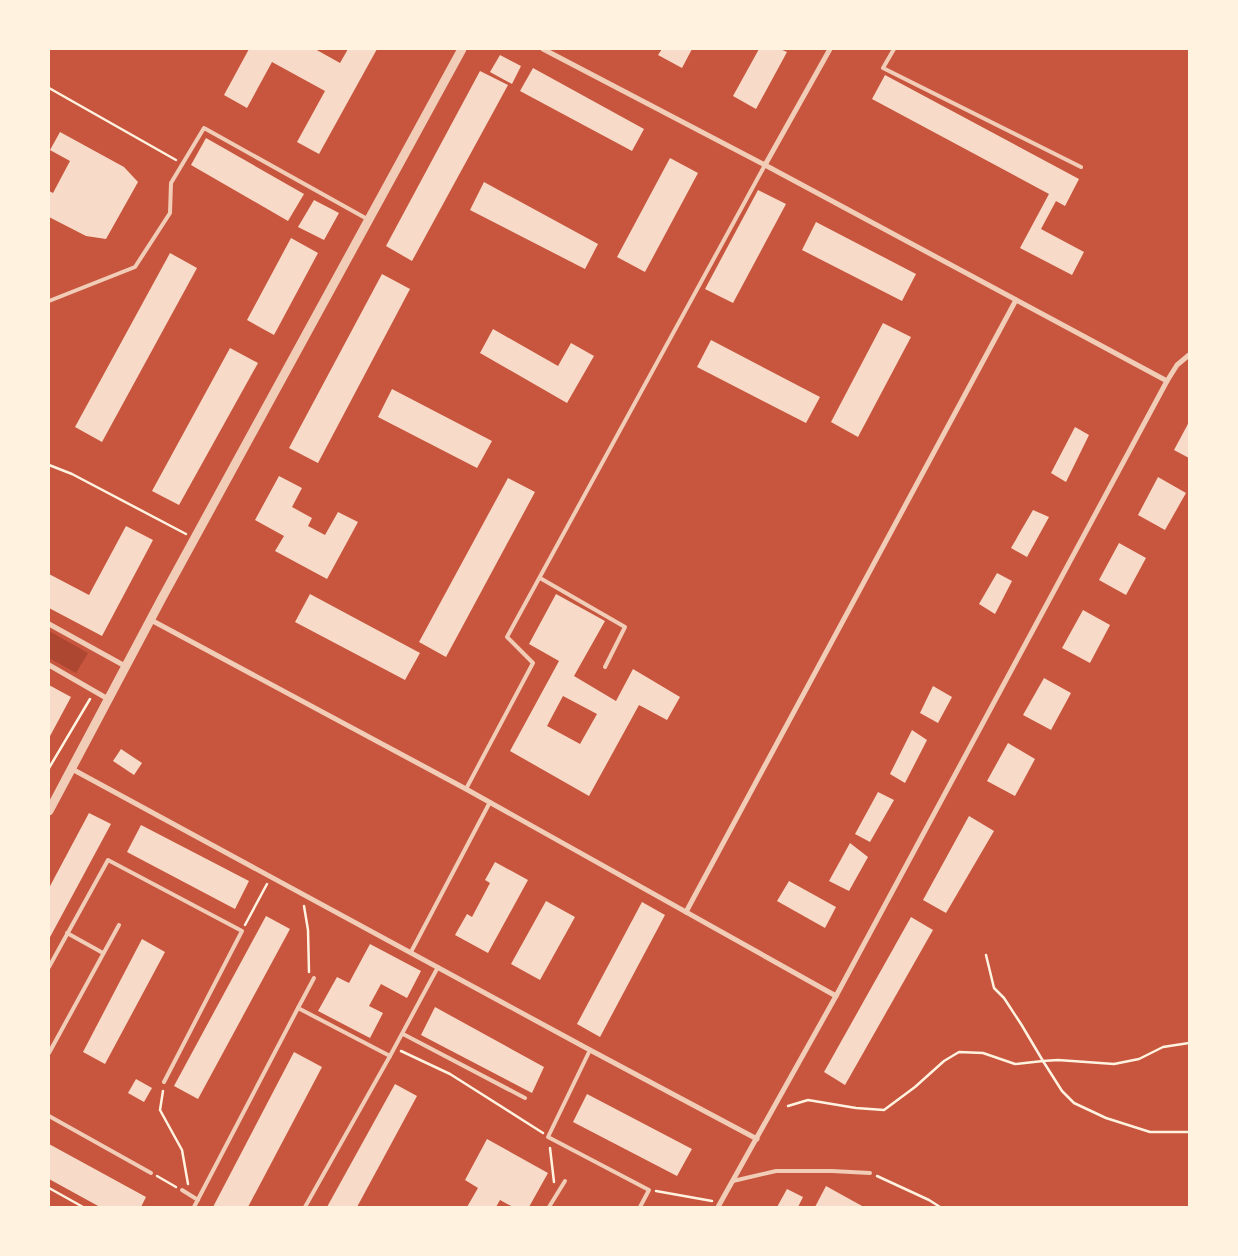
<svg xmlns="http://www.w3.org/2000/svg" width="1238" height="1256" font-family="'Times New Roman',serif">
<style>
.green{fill:#ae4732}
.building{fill:#f7dbc8;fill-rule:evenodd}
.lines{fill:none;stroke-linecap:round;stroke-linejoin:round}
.path{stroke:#fff3e0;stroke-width:2.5}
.service{stroke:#f1ccb7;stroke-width:4}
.minor{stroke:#f1ccb7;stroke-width:5}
.tertiary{stroke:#f1ccb7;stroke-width:9}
</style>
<rect width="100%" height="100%" fill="#c8553d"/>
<!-- green -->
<polygon class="green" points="49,631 88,653 76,673 49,658"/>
<!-- building -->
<g class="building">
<polygon points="249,49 315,49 340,63 348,49 377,49 319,154 297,142 325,91 272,62 247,108 224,95"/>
<polygon points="662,49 692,49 682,68 658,55"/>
<polygon points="759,49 780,49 787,52 756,109 733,96"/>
<polygon points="500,55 521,66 512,84 490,72"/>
<polygon points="533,68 644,129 632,151 520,91"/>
<polygon points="480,71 508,85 412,261 386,246"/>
<polygon points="885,75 1079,179 1065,206 1056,201 1041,229 1084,252 1072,275 1020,248 1049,194 872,99"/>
<polygon points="60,132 124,167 138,182 106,239 86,236 49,217 49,191 53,193 70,161 50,150"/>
<polygon points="206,138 304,194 288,221 191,165"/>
<polygon points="670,158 698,173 645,272 617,257"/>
<polygon points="484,182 598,244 585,269 470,210"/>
<polygon points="758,190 786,204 733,303 705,289"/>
<polygon points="314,200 339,213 324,240 298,227"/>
<polygon points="816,222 916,274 902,301 802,250"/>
<polygon points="291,238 318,253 274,335 247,320"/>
<polygon points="170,253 197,268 102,442 75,427"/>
<polygon points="382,274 410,289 318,463 289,448"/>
<polygon points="883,323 911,337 858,437 831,422"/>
<polygon points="493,329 558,366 571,343 594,356 567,403 480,353"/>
<polygon points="711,340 820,397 806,423 697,367"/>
<polygon points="230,348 258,363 179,505 152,491"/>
<polygon points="392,389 492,441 477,468 378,417"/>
<polygon points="1189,422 1189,458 1174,450"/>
<polygon points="1075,427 1089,435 1066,482 1051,473"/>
<polygon points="279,476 302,488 292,507 312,518 308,526 325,535 338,512 358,522 327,579 275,551 284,536 255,520"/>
<polygon points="1158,477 1186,493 1165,530 1138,515"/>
<polygon points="508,478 535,492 446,657 419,642"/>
<polygon points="1033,510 1049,517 1027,557 1011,548"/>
<polygon points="126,526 153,540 102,636 49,608 49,574 89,595"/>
<polygon points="1119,543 1146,558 1126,595 1099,580"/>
<polygon points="997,573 1012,581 995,614 979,604"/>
<polygon points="310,594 420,653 405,680 295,622"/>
<path d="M556,594L605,621L574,676L616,701L633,669L680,697L667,720L639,705L589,796L510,751L559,661L529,644ZM563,696L597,714L580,744L547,726Z"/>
<polygon points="1083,610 1110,625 1090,663 1062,648"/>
<polygon points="1044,678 1071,693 1051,730 1023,715"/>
<polygon points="49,685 71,697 49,738"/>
<polygon points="933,686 952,697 938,723 920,713"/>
<polygon points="912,730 927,740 905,783 890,774"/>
<polygon points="1008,743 1035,759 1015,796 987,781"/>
<polygon points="121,749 142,763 134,775 113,761"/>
<polygon points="878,792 894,800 870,842 855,834"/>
<polygon points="89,813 111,824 49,939 49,888"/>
<polygon points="969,816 994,831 946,913 923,900"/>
<polygon points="141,825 249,881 235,909 127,852"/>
<polygon points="850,843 868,857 849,891 829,881"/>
<polygon points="495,862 528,880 488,953 455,935 467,914 472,917 490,883 485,880"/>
<polygon points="789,881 836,907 825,928 777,901"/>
<polygon points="546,901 575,917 540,980 511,964"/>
<polygon points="642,902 665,915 600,1037 577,1024"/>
<polygon points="266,916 290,929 198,1099 174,1086"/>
<polygon points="911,917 933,930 845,1085 824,1072"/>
<polygon points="142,939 165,952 105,1064 83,1052"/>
<polygon points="370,944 421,971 407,998 381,984 369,1006 383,1013 370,1038 318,1011 337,977 349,983"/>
<polygon points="435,1007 544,1067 532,1093 421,1035"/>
<polygon points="294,1052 322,1067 248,1207 213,1207"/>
<polygon points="136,1079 152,1088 144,1102 128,1093"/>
<polygon points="395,1084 417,1096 357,1207 327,1207"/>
<polygon points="587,1094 692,1149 677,1176 573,1122"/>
<polygon points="487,1139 548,1173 529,1207 513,1207 500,1200 496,1207 467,1207 478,1188 465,1180"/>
<polygon points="49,1144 146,1197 141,1207 100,1207 49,1179"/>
<polygon points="826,1186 853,1201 864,1207 815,1207"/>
<polygon points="787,1189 803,1197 798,1207 777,1207"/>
</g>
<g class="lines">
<!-- path -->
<g class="path">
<polyline points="49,88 176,160"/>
<polyline points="49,465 72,474 186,534"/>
<polyline points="49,768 90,699"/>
<polyline points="304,906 308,930 309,972"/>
<polyline points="245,925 267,884"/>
<polyline points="986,955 994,988 1004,998 1021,1024 1043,1061 1058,1060 1114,1064 1139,1059 1163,1047 1189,1043"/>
<polyline points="401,1051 450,1074 543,1133"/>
<polyline points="163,1091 160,1110 182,1150 188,1184"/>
<polyline points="788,1106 808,1100 856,1108 884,1110 915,1087 944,1061 959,1052 983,1053 1015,1064 1043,1061 1062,1091 1074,1103 1106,1118 1150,1132 1189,1132"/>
<polyline points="550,1148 554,1182"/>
<polyline points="157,1176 176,1187"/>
<polyline points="877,1176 929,1200 940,1207"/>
<polyline points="49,1188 83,1207"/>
<polyline points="656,1191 712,1201"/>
</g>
<!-- service -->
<g class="service">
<polyline points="894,49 883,68 1081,167"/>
<polyline points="49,301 135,267 170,213 171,183 204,128 369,220"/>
<polyline points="540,578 625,627 605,667"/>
<polyline points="466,789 533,663 507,637 765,165"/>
<polyline points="67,933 103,953"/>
<polyline points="411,952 490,802"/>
<polyline points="49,967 108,860 242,931 164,1082"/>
<polyline points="298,1008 314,978"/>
<polyline points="403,1034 525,1098"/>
<polyline points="590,1050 548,1137 649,1190 640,1207"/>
<polyline points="49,1053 119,925"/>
<polyline points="49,1116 151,1173"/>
<polyline points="733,1181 776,1171 832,1171 870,1173"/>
<polyline points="182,1190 198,1200"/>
<polyline points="194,1207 298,1008 390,1056"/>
<polyline points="305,1207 390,1056 438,967"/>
<polyline points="549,1207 565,1181"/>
</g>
<!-- minor -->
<g class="minor">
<polyline points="543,49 765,165 1167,381"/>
<polyline points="765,165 830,49"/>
<polyline points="151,620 466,789 836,996"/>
<polyline points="49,624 125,666"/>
<polyline points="49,665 108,699"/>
<polyline points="72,769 590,1050 757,1139"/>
<polyline points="686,912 1016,300"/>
<polyline points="718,1207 836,996 1167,381 1177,365 1189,355"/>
</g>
<!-- tertiary -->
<polyline class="tertiary" points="49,811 162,598 462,49"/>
</g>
<!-- border -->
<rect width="1238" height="1256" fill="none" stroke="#fff3e0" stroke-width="100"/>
</svg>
